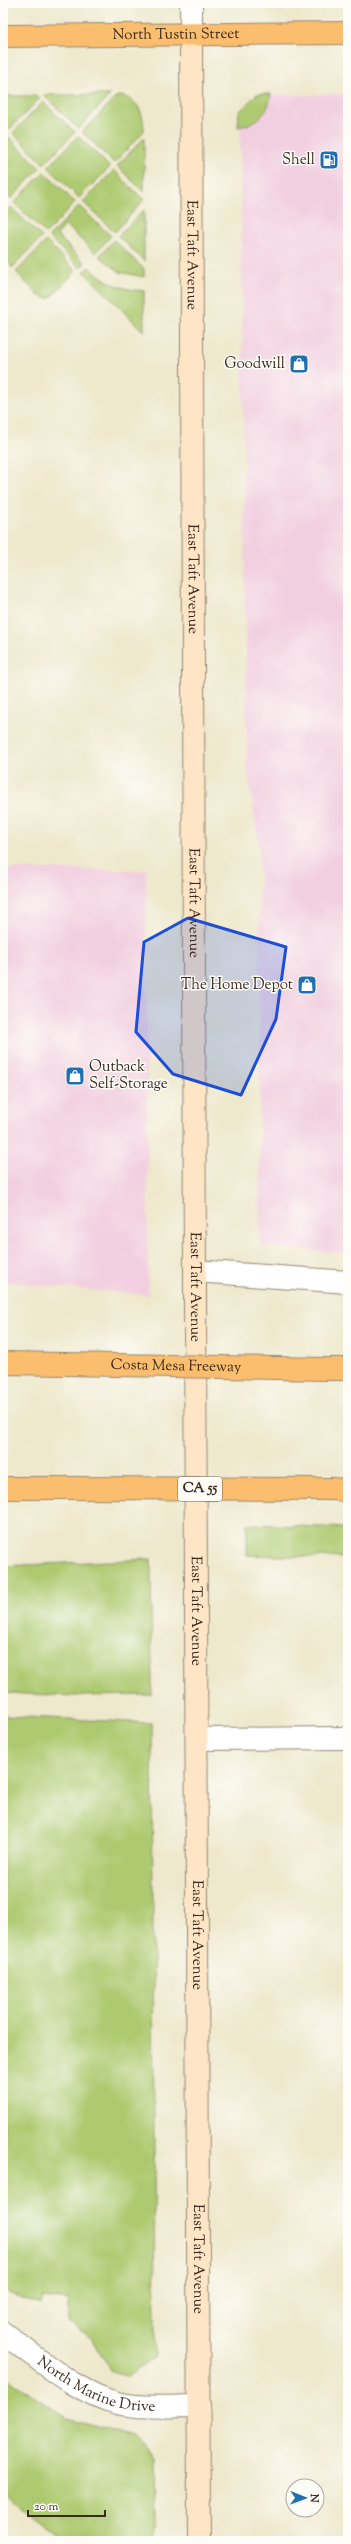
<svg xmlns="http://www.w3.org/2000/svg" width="351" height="2544" font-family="'Sorts Mill Goudy',serif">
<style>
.built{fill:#f2cfe0}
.green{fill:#aeca71;stroke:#747a48}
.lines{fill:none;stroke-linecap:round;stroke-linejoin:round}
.minor-casing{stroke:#948975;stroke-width:24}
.secondary-casing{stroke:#948975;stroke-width:24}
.primary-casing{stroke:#948975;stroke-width:24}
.motorway-casing{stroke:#948975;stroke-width:24}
.minor{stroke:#fff;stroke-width:22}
.secondary{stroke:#fde5c5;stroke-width:22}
.primary{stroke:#fbbd6e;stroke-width:22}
.motorway{stroke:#fbbd6e;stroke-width:22}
.motorway-bridge-casing{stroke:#948975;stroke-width:24;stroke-linecap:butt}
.motorway-bridge{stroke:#fbbd6e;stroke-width:22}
.marked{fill:#1d4ed8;fill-opacity:0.2;stroke:#1d4ed8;stroke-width:3;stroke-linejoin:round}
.labels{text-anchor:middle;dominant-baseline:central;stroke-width:3;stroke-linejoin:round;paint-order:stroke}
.shield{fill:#fdfcf7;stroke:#75695f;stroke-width:1}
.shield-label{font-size:14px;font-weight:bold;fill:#3b2a1e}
.street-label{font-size:15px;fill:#3b2a1e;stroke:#fdfcf7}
.poi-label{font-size:15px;fill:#3b2a1e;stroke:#fdfcf7;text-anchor:end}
</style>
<rect width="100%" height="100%" fill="#fdfcf7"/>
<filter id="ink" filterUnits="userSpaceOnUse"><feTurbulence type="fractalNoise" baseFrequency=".025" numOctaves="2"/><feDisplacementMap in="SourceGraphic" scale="8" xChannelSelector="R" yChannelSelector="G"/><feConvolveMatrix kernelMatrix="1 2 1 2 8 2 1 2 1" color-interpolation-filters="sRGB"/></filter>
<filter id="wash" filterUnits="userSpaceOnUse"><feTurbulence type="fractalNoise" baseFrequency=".012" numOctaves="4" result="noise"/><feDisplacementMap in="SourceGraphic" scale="16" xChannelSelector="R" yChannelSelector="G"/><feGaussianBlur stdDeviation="0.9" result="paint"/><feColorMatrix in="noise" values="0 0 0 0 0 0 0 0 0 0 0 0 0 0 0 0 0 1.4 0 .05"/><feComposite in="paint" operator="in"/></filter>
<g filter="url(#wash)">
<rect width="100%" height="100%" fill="#eee8cc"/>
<!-- built -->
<g class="built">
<polygon points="348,94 348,1253 260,1246 259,848 247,765 240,112 258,96"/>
<polygon points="3,869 146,870 148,1295 3,1282"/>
</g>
<!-- green -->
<g class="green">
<path d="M257,94H271C269,113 257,124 238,127L239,112Z"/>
<polygon points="44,95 110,95 78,129"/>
<polygon points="3,96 37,96 40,98 9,130 3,124"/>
<path d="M117,96C138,96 144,114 144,131L114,163L82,132Z"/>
<polygon points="43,102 75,132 44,164 13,133"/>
<polygon points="78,136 110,167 79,198 48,167"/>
<polygon points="9,137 40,168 11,199 3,192 3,143"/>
<polygon points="144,138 144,192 117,166"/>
<polygon points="114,170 144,200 115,232 83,202"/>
<polygon points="44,172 75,202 46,234 14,203"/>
<polygon points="79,206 111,236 95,253 66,225 57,235 85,263 80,268 49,237"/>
<polygon points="11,207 42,237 12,268 3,250 3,215"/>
<polygon points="144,210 144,261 118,236"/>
<polygon points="114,240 144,269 144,277 120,272 99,256"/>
<polygon points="46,241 76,271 49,299 38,295 16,272"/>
<path d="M89,267C105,282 122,290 144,291V332L84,272Z"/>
<polygon points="247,1524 348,1528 348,1558 247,1555"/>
<polygon points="151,1559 152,1695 77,1696 3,1693 3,1566"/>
<polygon points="3,1716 152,1723 155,2357 128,2377 110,2370 92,2338 69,2323 69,2300 43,2297 41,2305 3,2291"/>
<polygon points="3,2375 67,2418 134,2436 155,2460 156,2523 153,2541 67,2541 3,2493"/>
</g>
</g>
<g filter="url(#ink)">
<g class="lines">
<defs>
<g id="minor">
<polyline points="191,3 191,33"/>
<polyline points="195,1271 348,1282"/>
<polyline points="197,1739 348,1738"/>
<path id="s1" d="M3,2333C38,2358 75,2392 117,2403C143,2409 172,2406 199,2406"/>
</g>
<g id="secondary">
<path id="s2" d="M191,33L199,2541"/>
</g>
<g id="primary">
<path id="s3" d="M3,36L348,33"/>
</g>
<g id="motorway">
<polyline points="3,1363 65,1364"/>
<polyline points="326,1369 348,1369"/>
<polyline points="3,1488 68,1488"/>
<polyline points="332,1489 348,1490"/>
</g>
</defs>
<!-- minor casing -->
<use href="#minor" class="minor-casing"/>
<!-- secondary casing -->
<use href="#secondary" class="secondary-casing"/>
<!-- primary casing -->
<use href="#primary" class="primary-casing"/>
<!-- motorway casing -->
<use href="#motorway" class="motorway-casing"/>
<!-- minor -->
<use href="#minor" class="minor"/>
<!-- secondary -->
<use href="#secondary" class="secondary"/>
<!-- primary -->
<use href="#primary" class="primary"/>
<!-- motorway -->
<use href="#motorway" class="motorway"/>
<defs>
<g id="motorway-bridge">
<path id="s4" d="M65,1364L326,1369"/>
<polyline points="68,1488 332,1489"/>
</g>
</defs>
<!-- motorway-bridge casing -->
<use href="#motorway-bridge" class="motorway-bridge-casing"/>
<!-- motorway-bridge -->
<use href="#motorway-bridge" class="motorway-bridge"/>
</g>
</g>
<!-- marked area -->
<path class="marked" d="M188,918L286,947L276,1019L241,1095L173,1074L136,1032L144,942Z"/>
<!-- icons -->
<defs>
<symbol id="fuel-square" viewBox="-11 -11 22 22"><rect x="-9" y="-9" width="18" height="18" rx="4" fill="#1f6fb2" stroke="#fdfcf7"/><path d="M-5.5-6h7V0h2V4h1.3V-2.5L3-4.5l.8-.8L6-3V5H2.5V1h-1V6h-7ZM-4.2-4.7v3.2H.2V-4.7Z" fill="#fff"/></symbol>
<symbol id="shop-square" viewBox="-11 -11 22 22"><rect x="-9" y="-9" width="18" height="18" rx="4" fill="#1f6fb2" stroke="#fdfcf7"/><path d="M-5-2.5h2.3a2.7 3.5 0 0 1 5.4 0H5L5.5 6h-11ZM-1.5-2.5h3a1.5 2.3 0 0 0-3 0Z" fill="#fff"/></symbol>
</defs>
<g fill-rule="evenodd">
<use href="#fuel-square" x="318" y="149" width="22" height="22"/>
<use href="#shop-square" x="288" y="353" width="22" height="22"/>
<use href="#shop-square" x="296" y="974" width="22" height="22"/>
<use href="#shop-square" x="64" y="1065" width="22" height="22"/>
</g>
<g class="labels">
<!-- shield labels -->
<rect class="shield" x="178" y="1477" width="44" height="24" rx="3"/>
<g class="shield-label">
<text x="200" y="1489">CA 55</text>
</g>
<!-- street labels -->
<g class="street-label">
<text stroke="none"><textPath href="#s3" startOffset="173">North Tustin Street</textPath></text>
<text stroke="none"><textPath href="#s2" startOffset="222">East Taft Avenue</textPath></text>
<text stroke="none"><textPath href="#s2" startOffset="546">East Taft Avenue</textPath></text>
<text stroke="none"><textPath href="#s2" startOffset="870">East Taft Avenue</textPath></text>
<text stroke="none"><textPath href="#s2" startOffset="1254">East Taft Avenue</textPath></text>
<text stroke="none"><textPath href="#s4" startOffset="111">Costa Mesa Freeway</textPath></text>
<text stroke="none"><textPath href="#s2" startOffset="1578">East Taft Avenue</textPath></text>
<text stroke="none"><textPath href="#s2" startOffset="1902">East Taft Avenue</textPath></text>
<text stroke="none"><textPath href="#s2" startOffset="2226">East Taft Avenue</textPath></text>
<text stroke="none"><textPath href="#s1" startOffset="109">North Marine Drive</textPath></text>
</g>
<!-- poi labels -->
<g class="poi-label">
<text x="315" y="160">Shell</text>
<text x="285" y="364">Goodwill</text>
<text x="293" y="985">The Home Depot</text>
<text x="89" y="1067" text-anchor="start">Outback<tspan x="89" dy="17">Self-Storage</tspan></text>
</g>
</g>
<!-- margin -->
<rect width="351" height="2544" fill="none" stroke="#fdfcf7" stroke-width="16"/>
<!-- north arrow -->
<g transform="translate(305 2498) rotate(91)"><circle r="19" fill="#fdfcf7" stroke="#afa8a0"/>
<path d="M0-3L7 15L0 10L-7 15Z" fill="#1f6fb2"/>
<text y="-6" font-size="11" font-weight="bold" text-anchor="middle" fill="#3b2a1e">N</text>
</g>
<!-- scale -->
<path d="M28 2510v6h77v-6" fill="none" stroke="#3b2a1e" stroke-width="2"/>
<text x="34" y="2510" font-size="12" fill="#3b2a1e" stroke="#fdfcf7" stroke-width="3" paint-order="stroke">20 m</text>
</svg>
